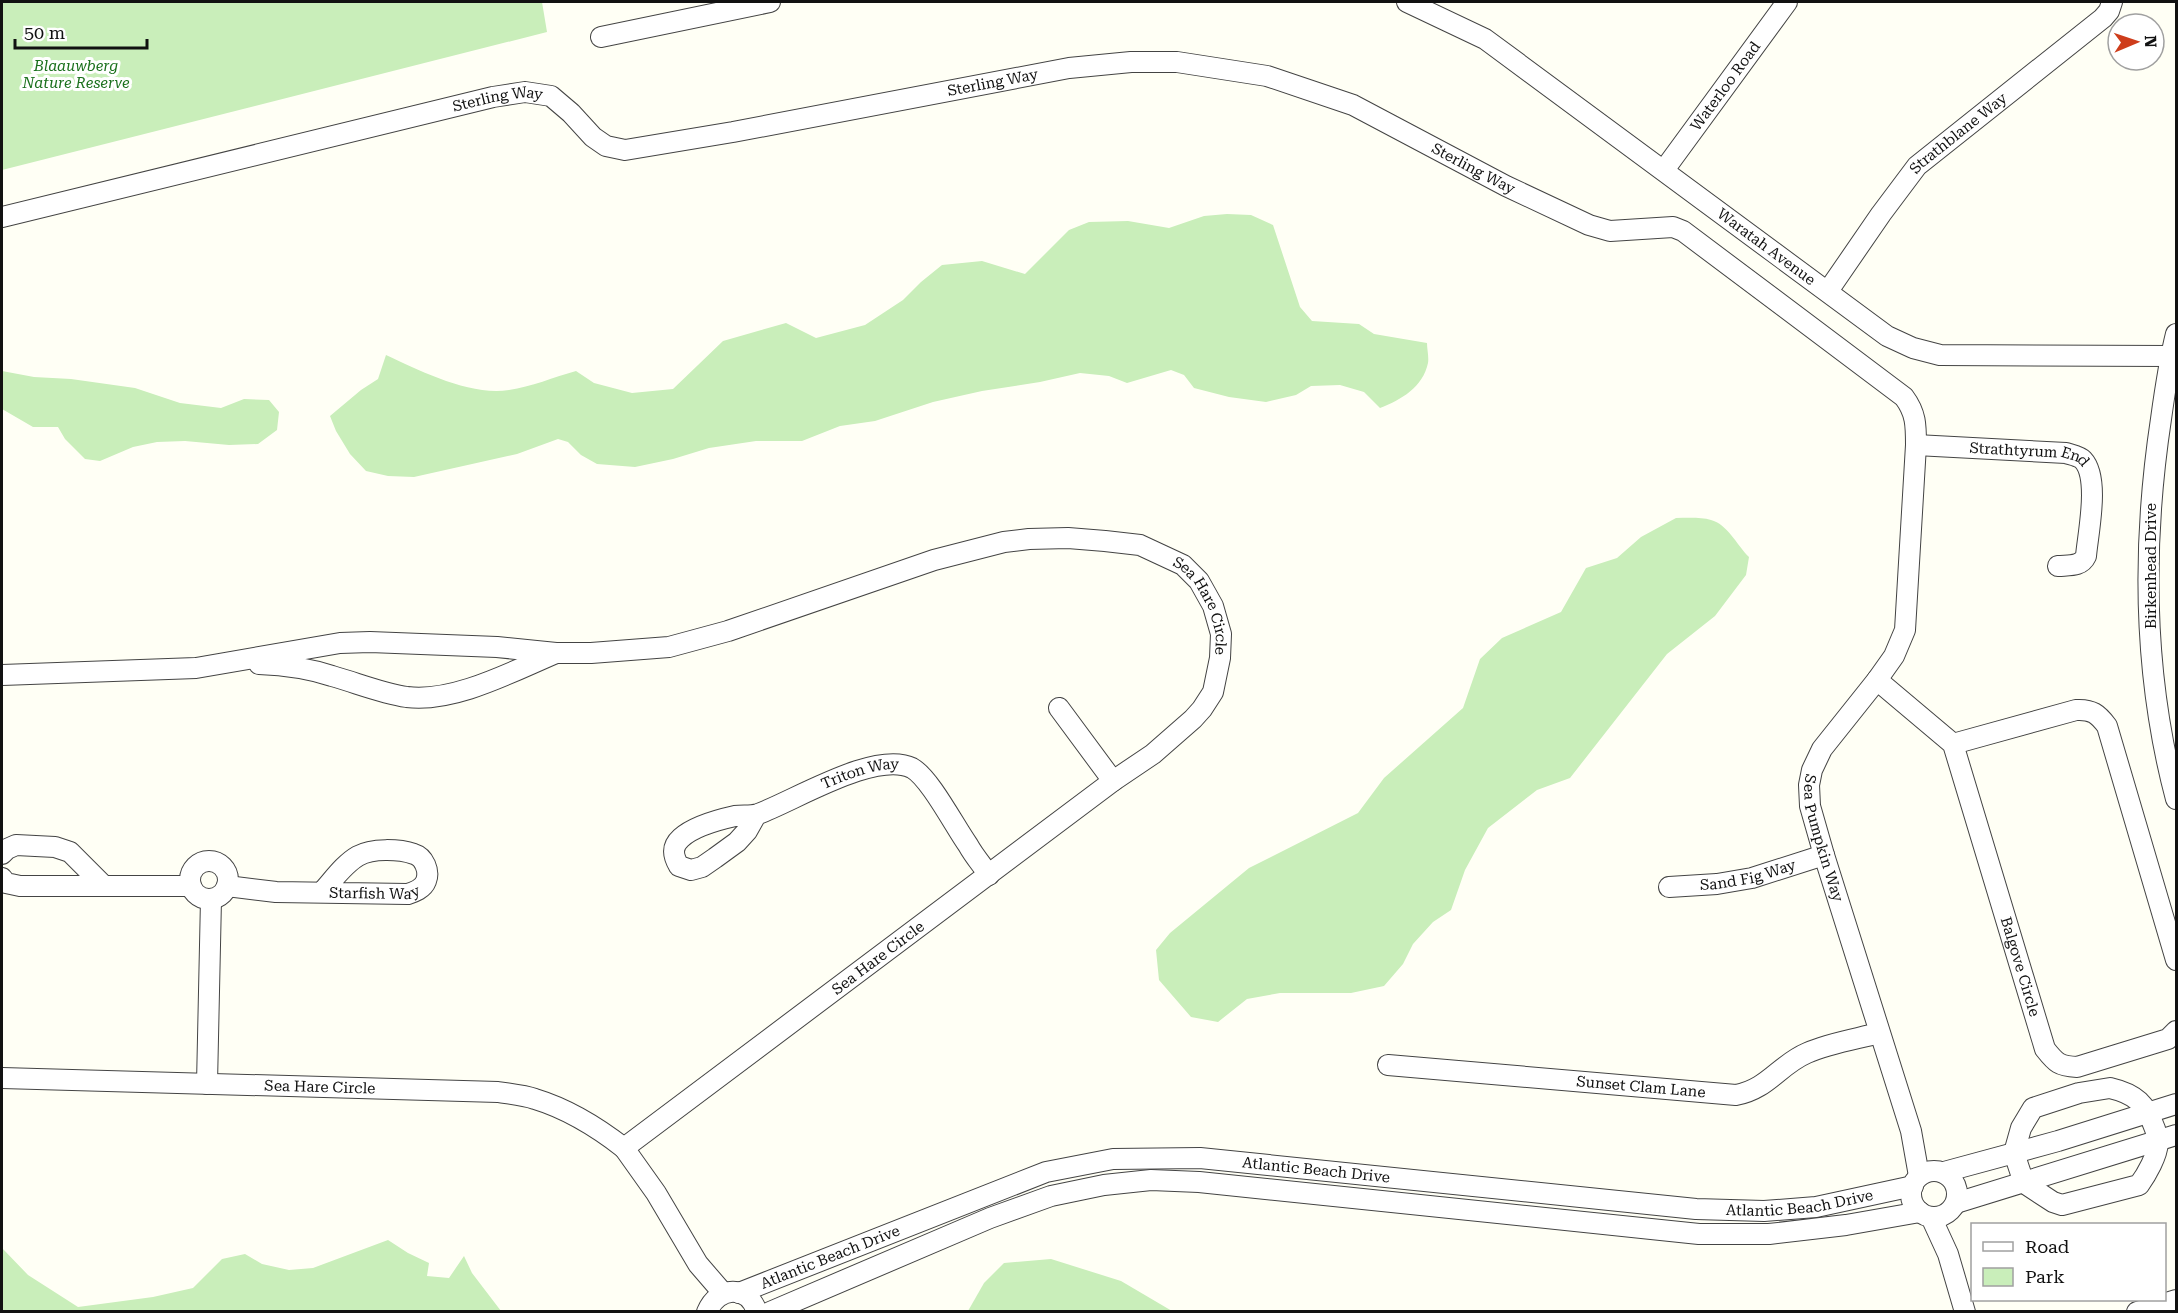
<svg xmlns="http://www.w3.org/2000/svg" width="2178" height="1313" font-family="'Roboto Serif',serif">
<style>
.green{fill:#c9eeba}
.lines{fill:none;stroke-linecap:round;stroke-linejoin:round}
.street-casing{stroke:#444;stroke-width:22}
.street{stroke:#fff;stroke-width:20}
.labels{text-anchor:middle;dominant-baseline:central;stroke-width:6;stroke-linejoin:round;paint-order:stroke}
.park-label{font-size:15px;font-style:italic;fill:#1a701c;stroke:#fff}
.street-label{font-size:15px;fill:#111;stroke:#fff}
</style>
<rect width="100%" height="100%" fill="#fffff5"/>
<!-- green -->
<g class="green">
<polygon points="2,2 542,2 547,32 2,170"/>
<path d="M1227,214L1251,215L1273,225L1300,307L1312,321L1359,324L1374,334L1427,343C1427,349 1429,357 1428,363C1423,387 1401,400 1380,408L1364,392L1340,385L1311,386L1296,395L1266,402L1229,397L1194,388L1184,375L1171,370L1127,383L1109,376L1080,373L1040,382L982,391L933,402L875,421L840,426L802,441H756L709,448L673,459L635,467L597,464L581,455L568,442L558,439L517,454L414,477L388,476L366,471L350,454L336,431L330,416L361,390L378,379L386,355C421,371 469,396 509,390C531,387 554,377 576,371L594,383L632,393L673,389L723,341L786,323L816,338L865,325L903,300L921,282L942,265L982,261L1025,274L1069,230L1089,222L1128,221L1169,228L1204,216Z"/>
<polygon points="2,371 34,377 71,379 135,388 180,403 221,408 244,399 269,400 279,412 277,430 258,444 229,445 185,441 157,442 133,447 100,461 85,459 65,439 58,427 33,427 2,409"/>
<path d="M1676,518C1687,518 1701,517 1711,520C1727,524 1737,545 1749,557L1746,575L1715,616L1667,654L1570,778L1537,790L1488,828L1465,870L1451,910L1433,922L1413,944L1403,964L1384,986L1351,993H1280L1247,999L1218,1022L1191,1017L1159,980L1156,950L1170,933L1249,868L1358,813L1384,778L1463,708L1480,659L1502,638L1561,612L1586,568L1617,558L1641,537Z"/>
<polygon points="388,1240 408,1253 429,1263 427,1276 449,1278 464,1256 472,1273 501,1311 2,1311 2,1248 28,1275 78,1307 153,1297 193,1288 222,1259 245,1254 262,1264 289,1270 313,1268"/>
<polygon points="1051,1259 1121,1281 1172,1311 968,1311 984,1283 1004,1263"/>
</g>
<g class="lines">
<defs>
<g id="street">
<path id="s1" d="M1407,2L1485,39L1887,336L1913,348L1940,355L2171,356"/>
<polyline points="601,37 770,2"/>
<path id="s2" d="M1664,170L1787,2"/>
<path id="s3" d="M2,217L493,97L525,92L551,96L571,113L593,137L606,146L625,150L733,132L1069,68L1131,62H1177L1267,76L1353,105L1506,186L1589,225L1610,231L1673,227L1683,231L1904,397C1916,413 1916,425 1916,445L1905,630L1894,656L1877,680L1822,749L1812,770L1809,785L1810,806L1824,855L1911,1131L1919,1176"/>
<path id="s4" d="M1828,291L1881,214L1917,166L2103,18L2109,11L2112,2"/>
<path d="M2176,334C2169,362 2165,390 2161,419C2142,545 2143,675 2176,799"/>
<path id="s5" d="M1916,445L2066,453C2072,455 2079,456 2083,460C2100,478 2088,533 2086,556C2081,567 2069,565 2058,566"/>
<path d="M259,664C284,665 308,668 332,676C357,683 381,693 407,697C454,703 513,671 556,653"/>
<path id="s6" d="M2,675L196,668L340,643L370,642L497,647L556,653H591L669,647L728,631L934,560L1004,542L1029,539L1068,538L1105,541L1140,545L1183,565L1199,581L1213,606L1221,634L1220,658L1213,692L1202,709L1193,719L1153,754L1113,781L624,1148L656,1193L698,1264L723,1293"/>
<path id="s7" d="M1877,680L1953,744L2045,1049C2056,1063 2059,1066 2077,1067L2168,1039L2176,1031"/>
<polyline points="1059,708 1113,781"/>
<path d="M1953,744L2076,710C2092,709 2098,714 2107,726L2176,960"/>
<path id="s8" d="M756,815L747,831L737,842L715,858L702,867L691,870L679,866C673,856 671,847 681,838C694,826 717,820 735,816C743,815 751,816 758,814C794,801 875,750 912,768C930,778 955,827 968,845C974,856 982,865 989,875"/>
<polyline points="2,854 7,849 16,845 55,847 70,852 104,886"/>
<circle cx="209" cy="880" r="19"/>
<polyline points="2,878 6,883 20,886 191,886"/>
<path id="s9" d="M227,886L276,892L408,894C414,892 423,889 426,881C430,871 424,857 414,854C399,849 372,848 358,856C344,864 333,880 322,892"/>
<path id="s10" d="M1669,887L1717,884L1752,878L1824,855"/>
<path id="s11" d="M1388,1065L1736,1095C1768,1089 1779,1065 1807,1053C1829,1043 1856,1039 1879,1033"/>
<path id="s12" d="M2,1078L498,1092C510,1094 523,1095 535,1099C568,1109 597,1127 624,1148"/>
<polyline points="207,1084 211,899"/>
<path d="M2110,1088C2136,1094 2146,1104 2155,1129C2156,1133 2159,1138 2158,1143C2157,1156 2147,1174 2139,1185L2062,1205L2053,1202L2024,1183L2014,1153L2021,1128L2033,1108L2079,1093Z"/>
<circle cx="1934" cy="1194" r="23"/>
<polyline points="1944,1172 2058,1141 2176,1104"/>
<polyline points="1956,1203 2176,1135"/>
<polyline points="1931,1217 1948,1254 1965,1312"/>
<path id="s13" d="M739,1293L1046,1172L1113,1159L1200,1158L1696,1209L1764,1211L1816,1207L1913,1186"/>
<path d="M707,1312C718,1286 748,1284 757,1312"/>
<polyline points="770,1312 990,1218 1051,1196 1104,1185 1151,1180 1199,1182 1699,1234 1769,1234 1846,1225 1920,1212"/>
<polyline points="2137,1312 2176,1300"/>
</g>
</defs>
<!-- street casing -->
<use href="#street" class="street-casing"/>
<!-- street -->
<use href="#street" class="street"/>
</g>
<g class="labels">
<!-- park labels -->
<g class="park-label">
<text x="76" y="66">Blaauwberg<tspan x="76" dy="17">Nature Reserve</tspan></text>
</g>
<!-- street labels -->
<g class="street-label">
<text stroke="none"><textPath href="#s3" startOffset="1032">Sterling Way</textPath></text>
<text stroke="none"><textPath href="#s2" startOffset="104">Waterloo Road</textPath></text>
<text stroke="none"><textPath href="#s3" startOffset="510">Sterling Way</textPath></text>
<text stroke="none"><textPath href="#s4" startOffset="206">Strathblane Way</textPath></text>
<text stroke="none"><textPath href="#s3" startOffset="1536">Sterling Way</textPath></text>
<text stroke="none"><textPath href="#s1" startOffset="436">Waratah Avenue</textPath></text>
<text stroke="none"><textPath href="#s5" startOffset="114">Strathtyrum End</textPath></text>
<text transform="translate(2151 566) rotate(-90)">Birkenhead Drive</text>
<text stroke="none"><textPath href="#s6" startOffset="1251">Sea Hare Circle</textPath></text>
<text stroke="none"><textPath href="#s8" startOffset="324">Triton Way</textPath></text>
<text stroke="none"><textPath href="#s3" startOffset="2512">Sea Pumpkin Way</textPath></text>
<text stroke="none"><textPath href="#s10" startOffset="80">Sand Fig Way</textPath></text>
<text stroke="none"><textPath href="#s9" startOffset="148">Starfish Way</textPath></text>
<text transform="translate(878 958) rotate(-37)">Sea Hare Circle</text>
<text stroke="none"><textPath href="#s7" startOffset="332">Balgove Circle</textPath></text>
<text stroke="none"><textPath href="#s12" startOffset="318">Sea Hare Circle</textPath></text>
<text stroke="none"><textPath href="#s11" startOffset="254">Sunset Clam Lane</textPath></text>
<text stroke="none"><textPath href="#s13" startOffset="602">Atlantic Beach Drive</textPath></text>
<text stroke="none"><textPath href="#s13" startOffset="1088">Atlantic Beach Drive</textPath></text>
<text stroke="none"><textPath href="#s13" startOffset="98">Atlantic Beach Drive</textPath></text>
</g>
</g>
<!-- border -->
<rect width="2178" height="1313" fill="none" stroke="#111111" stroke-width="6"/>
<!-- legend -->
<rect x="1971" y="1223" width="195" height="78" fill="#ffffff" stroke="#a0a0a0" stroke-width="1.5"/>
<rect x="1983" y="1242" width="30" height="9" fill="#ffffff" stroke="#a0a0a0" stroke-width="1.5"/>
<text x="2025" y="1253" font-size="18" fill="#111111">Road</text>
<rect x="1983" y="1268" width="30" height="18" fill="#c9eeba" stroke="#a0a0a0" stroke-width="1.5"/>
<text x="2025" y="1283" font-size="18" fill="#111111">Park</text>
<!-- north arrow -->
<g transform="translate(2136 42) rotate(88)"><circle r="28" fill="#ffffff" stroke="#a0a0a0" stroke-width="1.5"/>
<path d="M0-4.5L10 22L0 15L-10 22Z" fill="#ce3d1b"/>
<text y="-9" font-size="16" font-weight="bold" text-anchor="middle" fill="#111111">N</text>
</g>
<!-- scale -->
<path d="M15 39v9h132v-9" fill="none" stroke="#111111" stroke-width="3"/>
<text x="24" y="39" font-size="18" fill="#111111" stroke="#ffffff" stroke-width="4.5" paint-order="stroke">50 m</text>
</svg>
